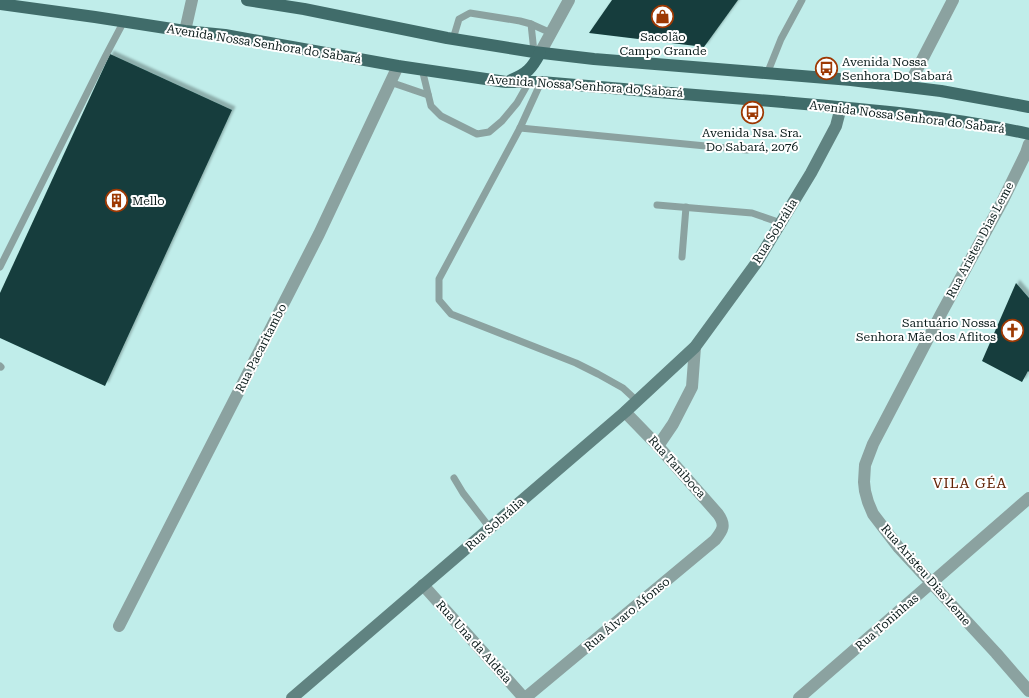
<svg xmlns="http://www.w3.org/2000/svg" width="1029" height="698" font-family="'Roboto Serif',serif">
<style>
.building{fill:#143e3c;filter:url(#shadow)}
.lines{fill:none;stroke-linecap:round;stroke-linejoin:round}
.lane{stroke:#8ba2a0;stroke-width:7}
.street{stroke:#8ba2a0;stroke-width:12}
.secondary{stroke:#608381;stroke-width:12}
.primary{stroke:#406c6a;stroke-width:12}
.labels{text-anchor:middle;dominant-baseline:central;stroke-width:4;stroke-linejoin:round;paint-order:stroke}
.poi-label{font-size:12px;fill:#0a1b1a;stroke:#fff}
.street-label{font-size:12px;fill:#0a1b1a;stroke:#fff}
.quarter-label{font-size:14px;letter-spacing:1px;fill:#612204;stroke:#fff}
</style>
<defs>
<filter id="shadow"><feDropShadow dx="3.5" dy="-3.5" stdDeviation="1" flood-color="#0004"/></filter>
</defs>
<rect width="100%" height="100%" fill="#c0edea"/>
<!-- building -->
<g class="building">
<polygon points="612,0 738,0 704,47 589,33"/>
<polygon points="110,54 232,110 105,386 0,338 0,293"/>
<polygon points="1016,283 1029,298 1029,372 1028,371 1022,382 982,361"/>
</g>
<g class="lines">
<!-- lane -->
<g class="lane">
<polyline points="531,24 551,33"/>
<polyline points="453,39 459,19 470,13 520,21 531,24 534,52"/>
<polyline points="422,69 431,106 441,116 477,134 489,132 502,121 517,103 529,82"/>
<polyline points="767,74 781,39 802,0"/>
<polyline points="390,82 428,95"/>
<polyline points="541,82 520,128 439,279 439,300 451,314 576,363 598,374 623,388 637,401"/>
<polyline points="520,128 747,150"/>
<polyline points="657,205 752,213 781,223"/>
<polyline points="682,257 686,207"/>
<polyline points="0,267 105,57 124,21"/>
<polyline points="0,366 1,367"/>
<polyline points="454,478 463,493 490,528"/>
</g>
<!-- street -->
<g class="street">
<polyline points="185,31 192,0"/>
<polyline points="540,53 569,0"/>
<polyline points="908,87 953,0"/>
<polyline points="1029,144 1026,153 1002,202 942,312 873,444 865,465 864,482 865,491 868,502 873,514 899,548 996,653 1029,691"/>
<polyline points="658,446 673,424 692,387 695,347"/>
<polyline points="423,585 524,698"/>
<polyline points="119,626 319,234 398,66"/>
<path d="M525,698L715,540C723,530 726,525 718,514L658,446L625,412"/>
<polyline points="799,698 1029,498"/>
</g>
<!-- secondary -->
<polyline class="secondary" points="292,698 625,412 695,347 757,262 811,173 836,126 841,107"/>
<!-- primary -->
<g class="primary">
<polyline points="247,0 304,9 447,38 534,52 594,59 851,80 941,91 1029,107"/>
<path d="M0,4L95,17L185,31L225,35L398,66L506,82H541C622,89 702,96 783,102C865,109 948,116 1029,134"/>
<path d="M511,80C527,74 532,68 540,53"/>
</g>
</g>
<!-- icons -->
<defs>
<symbol id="shop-ring" viewBox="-11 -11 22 22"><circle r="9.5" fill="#fff" stroke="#9d3903" stroke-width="1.5"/><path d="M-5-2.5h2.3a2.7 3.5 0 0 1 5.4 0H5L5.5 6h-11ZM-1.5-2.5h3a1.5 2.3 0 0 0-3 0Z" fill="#9d3903"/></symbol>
<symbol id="bus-ring" viewBox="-11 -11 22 22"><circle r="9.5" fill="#fff" stroke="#9d3903" stroke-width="1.5"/><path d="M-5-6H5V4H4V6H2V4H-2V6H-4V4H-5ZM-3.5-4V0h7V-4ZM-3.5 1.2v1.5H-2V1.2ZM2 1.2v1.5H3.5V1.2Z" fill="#9d3903"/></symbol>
<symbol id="building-ring" viewBox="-11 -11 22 22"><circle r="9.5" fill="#fff" stroke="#9d3903" stroke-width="1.5"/><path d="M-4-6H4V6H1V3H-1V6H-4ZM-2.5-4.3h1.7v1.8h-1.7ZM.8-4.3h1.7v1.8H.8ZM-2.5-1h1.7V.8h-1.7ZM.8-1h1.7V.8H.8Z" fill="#9d3903"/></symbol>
<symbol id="church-ring" viewBox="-11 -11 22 22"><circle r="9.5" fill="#fff" stroke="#9d3903" stroke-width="1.5"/><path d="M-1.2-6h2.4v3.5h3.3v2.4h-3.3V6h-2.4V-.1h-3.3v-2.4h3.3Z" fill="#9d3903"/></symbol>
</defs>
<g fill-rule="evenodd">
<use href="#shop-ring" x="650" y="4" width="25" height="25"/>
<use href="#bus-ring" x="814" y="56" width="25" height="25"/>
<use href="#bus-ring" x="740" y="100" width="25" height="25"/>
<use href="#building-ring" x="104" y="188" width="25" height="25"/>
<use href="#church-ring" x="1000" y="318" width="25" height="25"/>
</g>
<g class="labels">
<!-- poi labels -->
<g class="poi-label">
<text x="663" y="37">Sacolão<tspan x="663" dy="14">Campo Grande</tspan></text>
<text x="842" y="62" text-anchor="start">Avenida Nossa<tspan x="842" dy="14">Senhora Do Sabará</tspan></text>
<text x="752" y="133">Avenida Nsa. Sra.<tspan x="752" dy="14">Do Sabará, 2076</tspan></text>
<text x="132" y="201" text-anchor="start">Mello</text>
<text x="996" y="323" text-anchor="end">Santuário Nossa<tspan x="996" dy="14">Senhora Mãe dos Aflitos</tspan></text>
</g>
<!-- street labels -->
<g class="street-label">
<text transform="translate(264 44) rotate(9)">Avenida Nossa Senhora do Sabará</text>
<text transform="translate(585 86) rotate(4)">Avenida Nossa Senhora do Sabará</text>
<text transform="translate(907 117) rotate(7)">Avenida Nossa Senhora do Sabará</text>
<text transform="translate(775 231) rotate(-58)">Rua Sobrália</text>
<text transform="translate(980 240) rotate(-62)">Rua Aristeu Dias Leme</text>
<text transform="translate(261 348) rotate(-63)">Rua Pacaritambo</text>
<text transform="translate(677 467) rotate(48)">Rua Taniboca</text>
<text transform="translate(495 524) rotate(-41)">Rua Sobrália</text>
<text transform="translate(926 575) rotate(49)">Rua Aristeu Dias Leme</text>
<text transform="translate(627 614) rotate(-40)">Rua Álvaro Afonso</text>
<text transform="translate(887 622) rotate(-41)">Rua Toninhas</text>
<text transform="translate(474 642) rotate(48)">Rua Una da Aldeia</text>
</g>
<!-- quarter labels -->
<g class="quarter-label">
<text x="970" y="483">VILA GÉA</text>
</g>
</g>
</svg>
